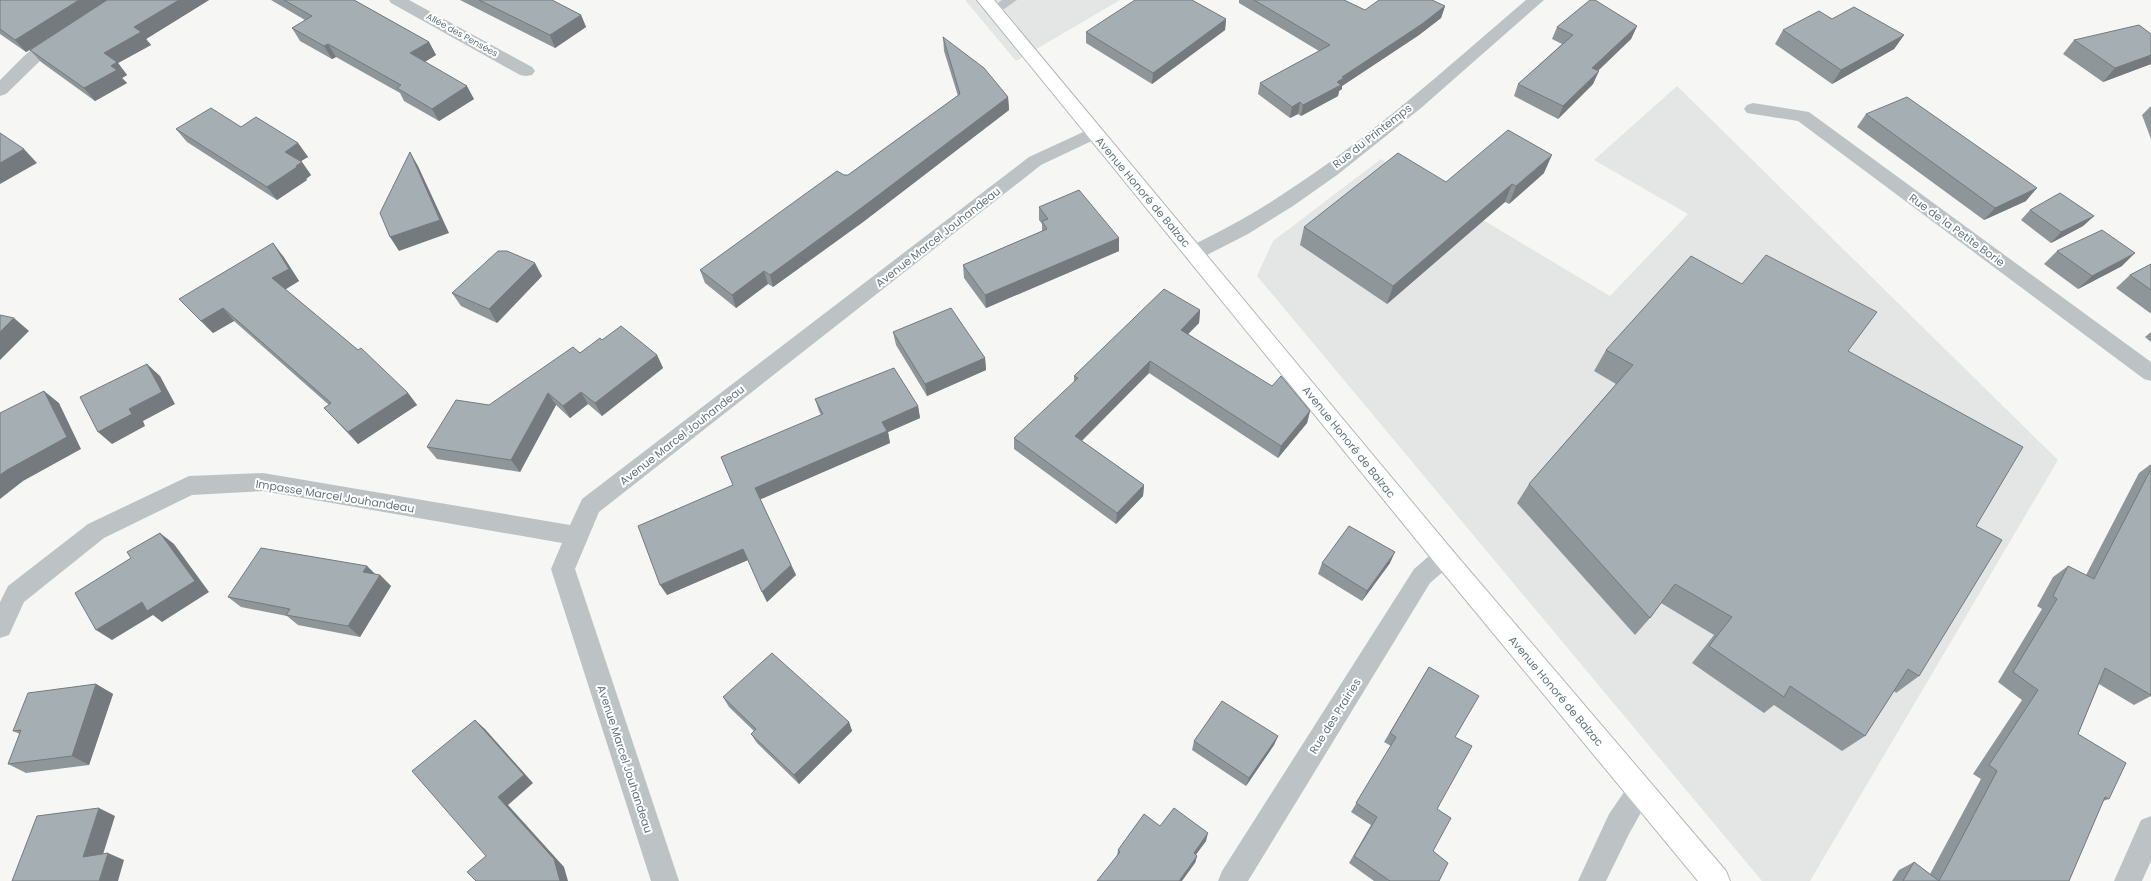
<svg xmlns="http://www.w3.org/2000/svg" width="2151" height="881" font-family="Poppins,sans-serif">
<style>
.built{fill:#e4e6e5}
.lines{fill:none;stroke-linecap:round;stroke-linejoin:round}
.primary-casing{stroke:#b1b7ba;stroke-width:2}
.service{fill:#bdc3c5;fill-rule:evenodd}
.minor{fill:#bdc3c5;fill-rule:evenodd}
.primary{fill:#fff;fill-rule:evenodd}
.wall{fill:#8e969a}
.shaded-wall{fill:#747a7d}
.building{fill:#a5afb3;stroke:#747a7d}
.labels{text-anchor:middle;dominant-baseline:central;stroke-width:4;stroke-linejoin:round;paint-order:stroke}
.far-street-label{font-size:9px;fill:#63757d;stroke:#fff}
.street-label{font-size:11px;fill:#63757d;stroke:#fff}
</style>
<rect width="100%" height="100%" fill="#f6f6f4"/>
<!-- built -->
<g class="built">
<polygon points="965,0 1120,0 1016,61"/>
<polygon points="1677,86 2058,460 1810,881 1762,881 1257,276 1273,241 1381,159 1610,296 1688,214 1594,160"/>
</g>
<g class="lines">
<defs>
<polygon id="primary" points="977,0 994,0 1452,550 1726,871 1730,881 1698,881 1436,564"/>
</defs>
<!-- primary casing -->
<use href="#primary" class="primary-casing"/>
<!-- service -->
<polygon class="service" points="1002,0 1017,0 997,14 989,14 987,11"/>
<!-- minor -->
<g class="minor">
<polygon points="389,0 409,0 532,67 535,71 532,75 526,76 520,75 391,3"/>
<path d="M1526,0H1544L1421,108L1337,175L1293,206L1248,234L1201,258L1194,260L1187,258L1184,253L1187,248C1219,232 1250,216 1280,196C1368,140 1446,68 1526,0Z"/>
<path d="M59,34L65,35L67,39L44,57L6,94L0,96V80C17,64 36,40 59,34Z"/>
<polygon points="1753,103 1809,112 2151,362 2151,381 2144,379 1798,121 1747,113 1744,109 1747,105"/>
<polygon points="1094,127 1100,129 1103,133 1100,137 1041,165 599,512 575,569 679,881 651,881 551,569 562,543 263,491 192,495 104,538 24,602 9,635 0,638 0,602 8,586 88,524 189,476 263,473 570,525 582,499 1029,157"/>
<polygon points="1444,547 1452,550 1456,557 1452,564 1430,583 1248,881 1218,881 1222,871 1414,569 1436,550"/>
<polygon points="1640,778 1649,782 1653,791 1629,834 1606,881 1578,881 1609,814 1631,782"/>
<polygon points="2151,816 2151,861 2142,881 2114,881 2141,820"/>
</g>
<!-- primary -->
<use href="#primary" class="primary"/>
</g>
<!-- wall -->
<g class="wall">
<polygon points="0,0 209,0 146,39 151,45 118,63 127,75 122,78 127,83 95,101 41,62 30,50 26,52 0,34"/>
<polygon points="271,0 354,0 429,42 436,55 425,62 474,99 439,121 404,101 400,93 336,57 332,59 300,41 292,28 305,20"/>
<polygon points="460,0 552,0 581,15 586,27 555,48"/>
<polygon points="1239,0 1344,0 1365,10 1445,6 1441,18 1419,35 1342,86 1342,89 1339,91 1338,96 1301,116 1298,114 1290,118 1258,94 1260,83 1319,51 1239,3"/>
<polygon points="1226,19 1225,30 1152,84 1086,43 1086,32"/>
<polygon points="1832,19 1904,35 1894,49 1832,84 1775,44 1783,30"/>
<polygon points="1637,26 1631,39 1598,71 1593,84 1558,119 1514,96 1518,84 1562,44 1552,39 1557,27"/>
<polygon points="2151,34 2151,64 2103,82 2063,54 2074,40"/>
<polygon points="943,37 1008,97 1009,110 863,222 773,287 768,284 736,308 705,283 700,270 848,175 958,96 944,51"/>
<polygon points="2151,106 2151,139 2142,115"/>
<polygon points="1866,114 2026,201 1984,220 1857,127"/>
<polygon points="241,127 298,143 308,157 301,161 311,175 306,179 307,180 277,200 187,142 176,129"/>
<polygon points="1544,173 1509,204 1505,202 1387,304 1300,245 1304,227 1446,182"/>
<polygon points="1039,207 1119,238 1119,251 986,308 964,278 963,265 1042,231 1042,224 1039,220"/>
<polygon points="2030,210 2094,216 2083,226 2051,243 2021,220"/>
<polygon points="2057,251 2122,266 2078,289 2044,264"/>
<polygon points="283,256 299,281 285,289 408,393 417,405 358,444 324,408 329,405 234,321 213,333 179,299"/>
<polygon points="2151,264 2151,312 2150,313 2116,288 2130,275"/>
<polygon points="542,276 497,323 461,306 452,293"/>
<polygon points="1200,310 1199,323 1188,334 1310,411 1307,423 1278,458 1149,373 1082,441 1144,485 1143,496 1116,524 1014,449 1014,438 1074,383 1074,376"/>
<polygon points="893,332 985,358 986,370 927,396 896,345"/>
<polygon points="2151,332 2151,342 2145,337"/>
<polygon points="602,340 657,355 663,368 602,416 588,404 570,418 556,405 520,472 437,459 427,447 489,405"/>
<polygon points="1606,350 1848,351 1976,526 1919,676 1896,693 1894,691 1865,736 1842,751 1774,705 1764,713 1692,663 1714,635 1661,603 1650,618 1635,635 1517,503 1529,484 1616,384 1594,371"/>
<polygon points="815,399 918,406 920,418 888,432 890,443 760,499 796,575 767,602 748,560 667,595 733,485 821,415 819,411"/>
<polygon points="2151,464 2151,696 2134,705 2099,684 2078,734 2109,799 2103,801 2069,881 1892,881 1899,870 1914,862 1930,874 1981,779 1973,774 2022,700 1998,682 2042,609 2037,606 2053,577 2068,566 2086,575 2139,473"/>
<polygon points="1322,563 1390,563 1362,601 1318,574"/>
<polygon points="367,566 376,575 380,575 391,586 360,637 298,625 287,616 241,607 228,597"/>
<polygon points="1429,667 1455,737 1437,809 1433,851 1439,881 1374,881 1349,863 1371,825 1351,812 1391,746 1384,742"/>
<polygon points="96,684 113,694 89,765 26,773 8,764 20,734 13,731"/>
<polygon points="723,697 849,722 852,731 799,784 757,743 751,734 754,731 729,707"/>
<polygon points="1278,736 1274,745 1246,786 1192,750 1194,741"/>
<polygon points="1160,826 1206,841 1196,854 1197,856 1195,863 1117,856 1118,850"/>
</g>
<!-- shaded-wall -->
<g class="shaded-wall">
<polygon points="79,0 109,0 26,52 15,40"/>
<polygon points="179,0 209,0 146,39 151,45 118,63 127,75 122,78 127,83 95,101 84,88 111,66 104,53 134,27"/>
<polygon points="1445,6 1441,18 1419,35 1342,86 1342,89 1339,91 1338,96 1301,116 1303,105 1337,82 1342,77"/>
<polygon points="581,15 586,27 555,48 550,35"/>
<polygon points="1226,19 1225,30 1152,84 1153,73"/>
<polygon points="1637,26 1631,39 1587,81 1592,68"/>
<polygon points="1904,35 1894,49 1832,84 1841,70"/>
<polygon points="429,42 436,55 417,66 410,53"/>
<polygon points="328,44 336,57 332,59 324,46"/>
<polygon points="2151,55 2151,64 2103,82 2115,68"/>
<polygon points="1599,71 1593,84 1558,119 1563,106"/>
<polygon points="467,86 474,99 439,121 432,109"/>
<polygon points="1008,97 1009,110 863,222 773,287 770,275"/>
<polygon points="1300,102 1298,114 1290,118 1292,107"/>
<polygon points="298,143 308,157 294,165 285,152"/>
<polygon points="24,149 37,163 0,184 0,163"/>
<polygon points="410,152 418,166 449,233 399,251 390,237"/>
<polygon points="1552,155 1544,173 1509,204 1516,186"/>
<polygon points="302,162 311,175 306,179 307,180 277,200 267,187"/>
<polygon points="1512,184 1505,202 1387,304 1393,286"/>
<polygon points="2037,188 2026,201 1984,220 1995,208"/>
<polygon points="2094,216 2083,226 2051,243 2061,232"/>
<polygon points="1119,238 1119,251 986,308 985,295"/>
<polygon points="273,243 283,256 299,281 283,291 272,278"/>
<polygon points="2135,253 2122,266 2078,289 2092,276"/>
<polygon points="535,263 542,276 497,323 489,309"/>
<polygon points="764,271 768,284 736,308 732,295"/>
<polygon points="223,308 234,321 213,333 201,321"/>
<polygon points="1200,310 1199,323 1180,342 1181,330"/>
<polygon points="14,318 29,331 0,360 0,332"/>
<polygon points="657,355 663,368 602,416 595,403"/>
<polygon points="985,358 986,370 927,396 925,384"/>
<polygon points="1150,361 1149,373 1075,447 1075,436"/>
<polygon points="147,364 160,376 175,404 143,421 145,426 112,444 98,432 129,409"/>
<polygon points="44,391 59,403 81,449 23,481 0,499 0,475"/>
<polygon points="581,392 588,404 570,418 563,406"/>
<polygon points="408,393 417,405 358,444 348,432"/>
<polygon points="548,393 556,405 520,472 511,460"/>
<polygon points="918,406 920,418 888,432 890,443 759,500 755,488 882,422"/>
<polygon points="1310,411 1307,423 1278,458 1281,446"/>
<polygon points="1144,485 1143,496 1116,524 1117,513"/>
<polygon points="160,533 174,544 209,592 162,622 153,615 112,640 96,630"/>
<polygon points="743,549 748,560 667,595 660,585"/>
<polygon points="1395,552 1390,563 1362,601 1367,591"/>
<polygon points="791,565 796,575 767,602 762,592"/>
<polygon points="367,566 378,577 363,572"/>
<polygon points="380,575 391,586 360,637 348,626"/>
<polygon points="96,684 113,694 89,765 72,756"/>
<polygon points="475,720 485,729 533,783 508,805 564,867 568,881 560,881 498,797"/>
<polygon points="849,722 852,731 799,784 794,775"/>
<polygon points="1278,736 1274,745 1246,786 1249,778"/>
<polygon points="99,808 115,816 100,864 83,857"/>
<polygon points="1208,833 1206,841 1192,860 1194,853"/>
<polygon points="108,853 124,860 118,881 99,881"/>
<polygon points="1197,856 1195,863 1182,881 1179,881"/>
</g>
<!-- building -->
<g class="building">
<polygon points="0,0 79,0 15,40 0,29"/>
<polygon points="107,0 179,0 134,27 141,32 104,53 117,62 111,66 117,70 84,88 30,50"/>
<polygon points="284,0 354,0 429,42 410,53 467,86 432,109 397,88 401,85 328,44 324,46 292,28 312,16"/>
<polygon points="479,0 552,0 581,15 550,35"/>
<polygon points="1135,0 1192,0 1226,19 1153,73 1086,32"/>
<polygon points="1254,0 1344,0 1365,10 1379,0 1432,0 1445,6 1422,24 1342,77 1344,78 1337,82 1341,85 1303,105 1300,102 1292,107 1260,83 1330,45"/>
<polygon points="1590,0 1595,0 1637,26 1592,68 1599,71 1563,106 1518,84 1573,35 1557,27"/>
<polygon points="1854,7 1904,35 1841,70 1783,30 1819,11 1832,19"/>
<polygon points="2139,25 2151,34 2151,55 2115,68 2074,40"/>
<polygon points="943,37 984,68 1008,97 860,209 770,275 764,271 732,295 700,270 837,171 844,175 848,175 960,94"/>
<polygon points="1907,97 2037,188 1995,208 1866,114"/>
<polygon points="211,108 241,127 256,117 298,143 285,152 302,162 296,166 297,167 267,187 176,129"/>
<polygon points="1508,130 1552,155 1516,186 1512,184 1393,286 1304,227 1398,153 1446,182"/>
<polygon points="0,133 24,149 0,163"/>
<polygon points="410,152 440,220 390,237 380,213"/>
<polygon points="1079,190 1119,238 985,295 963,265 1047,229 1042,221 1048,219 1039,207"/>
<polygon points="2060,193 2094,216 2061,232 2030,210"/>
<polygon points="2102,230 2135,253 2092,276 2057,251"/>
<polygon points="273,243 289,269 272,278 358,350 361,348 408,393 348,432 324,408 331,403 223,308 201,321 179,299"/>
<polygon points="498,251 507,251 535,263 489,309 452,293"/>
<polygon points="1766,255 1877,312 1848,351 2023,447 1976,526 2002,540 1919,676 1908,669 1865,736 1790,686 1784,697 1709,646 1732,617 1675,584 1650,618 1529,484 1633,365 1606,350 1691,256 1742,284"/>
<polygon points="2151,264 2151,290 2130,275"/>
<polygon points="1164,289 1200,310 1181,330 1272,386 1281,376 1310,411 1281,446 1150,361 1075,436 1144,485 1117,513 1014,438 1078,378 1074,376"/>
<polygon points="951,308 985,358 925,384 893,332"/>
<polygon points="0,315 14,318 0,332"/>
<polygon points="621,326 657,355 595,403 581,392 563,406 548,393 511,460 427,447 456,400 489,405 573,347 580,353 600,338 602,340"/>
<polygon points="147,364 162,392 129,409 132,414 98,432 80,397"/>
<polygon points="894,368 918,406 882,422 887,431 755,488 791,565 762,592 743,549 660,585 638,526 733,485 721,457 823,414 815,399"/>
<polygon points="44,391 67,437 7,470 0,475 0,413"/>
<polygon points="2151,469 2151,695 2105,668 2078,734 2126,763 2109,799 2105,797 2069,881 1903,881 1914,862 1939,881 1997,771 1989,765 2038,690 2013,672 2057,599 2053,596 2068,566 2094,579"/>
<polygon points="1349,526 1395,552 1367,591 1322,563"/>
<polygon points="160,533 195,581 147,611 142,602 96,630 75,593 131,558 127,552"/>
<polygon points="261,548 367,566 363,572 380,575 348,626 286,615 290,609 228,597"/>
<polygon points="772,653 849,722 794,775 751,734 756,729 723,697"/>
<polygon points="1429,667 1479,696 1455,737 1472,746 1437,809 1451,818 1433,851 1448,863 1439,881 1390,881 1354,856 1377,817 1356,803 1396,737 1390,733"/>
<polygon points="96,684 72,756 8,764 21,730 13,731 28,693"/>
<polygon points="1222,701 1278,736 1249,778 1194,741"/>
<polygon points="475,720 524,775 498,797 554,859 560,881 476,881 467,872 486,856 412,771"/>
<polygon points="99,808 83,857 108,853 99,881 12,881 37,816"/>
<polygon points="1174,808 1208,833 1194,853 1197,856 1179,881 1097,881 1120,852 1118,850 1144,814 1160,826"/>
</g>
<g class="labels">
<!-- far-street labels -->
<g class="far-street-label">
<text transform="translate(462 35) rotate(29)">Allée des Pensées</text>
</g>
<!-- street labels -->
<g class="street-label">
<text transform="translate(1372 136) rotate(-38)">Rue du Printemps</text>
<text transform="translate(1143 192) rotate(50)">Avenue Honoré de Balzac</text>
<text transform="translate(1957 230) rotate(36)">Rue de la Petite Borie</text>
<text transform="translate(938 237) rotate(-38)">Avenue Marcel Jouhandeau</text>
<text transform="translate(682 435) rotate(-38)">Avenue Marcel Jouhandeau</text>
<text transform="translate(1349 442) rotate(51)">Avenue Honoré de Balzac</text>
<text transform="translate(335 496) rotate(9)">Impasse Marcel Jouhandeau</text>
<text transform="translate(1556 691) rotate(50)">Avenue Honoré de Balzac</text>
<text transform="translate(1335 716) rotate(-58)">Rue des Prairies</text>
<text transform="translate(625 759) rotate(72)">Avenue Marcel Jouhandeau</text>
</g>
</g>
</svg>
